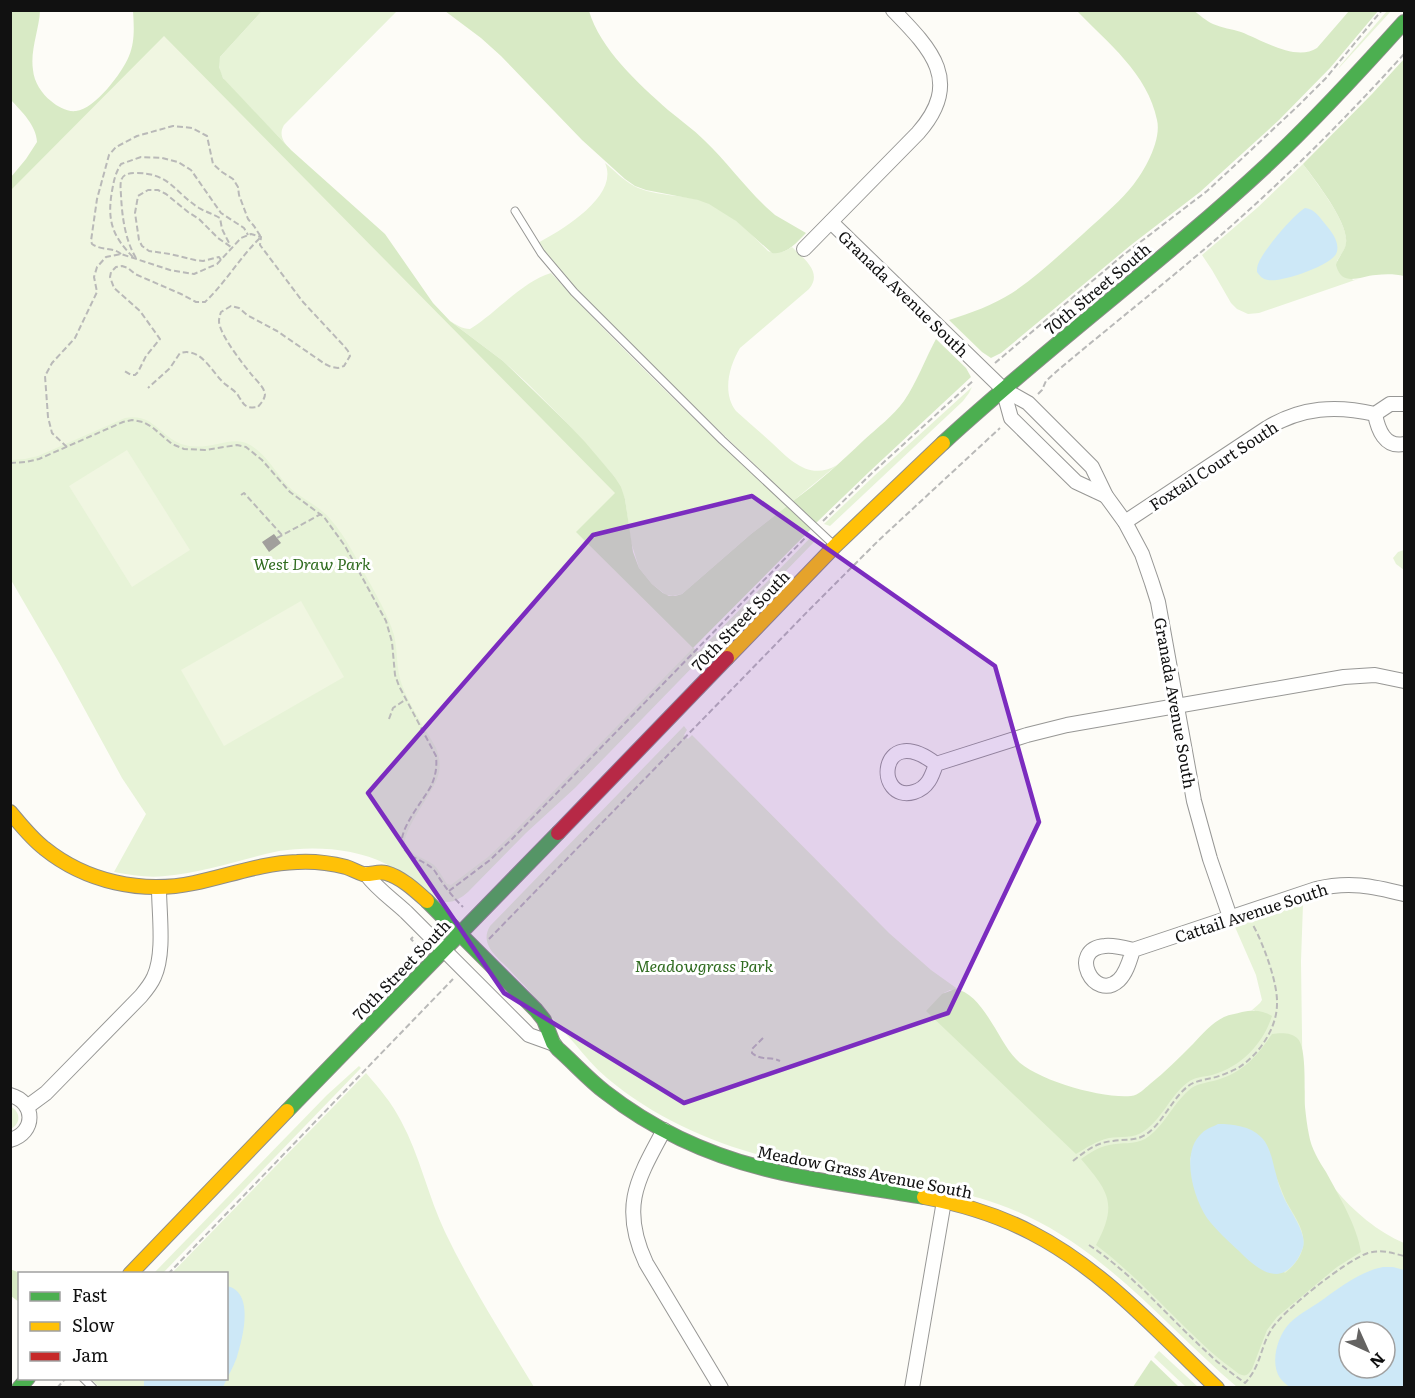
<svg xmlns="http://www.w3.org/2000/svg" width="1415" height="1398" font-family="Literata,serif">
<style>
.green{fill:#e7f3d7;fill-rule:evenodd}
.forest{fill:#d8eac5;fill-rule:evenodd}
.pitch{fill:#f0f6e1}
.water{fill:#cde8f7;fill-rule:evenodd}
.building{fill:#a19f9c}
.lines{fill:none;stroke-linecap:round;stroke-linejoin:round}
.lane-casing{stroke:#979795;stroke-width:9}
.street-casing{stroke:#979795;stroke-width:16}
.fast-casing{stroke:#8e8d8b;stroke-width:16}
.slow-casing{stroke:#8e8d8b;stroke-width:16}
.jam-casing{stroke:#8e8d8b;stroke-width:16}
.path{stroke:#b9b9b8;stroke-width:2;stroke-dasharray:6 3;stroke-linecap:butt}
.lane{stroke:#fffffe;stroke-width:7}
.street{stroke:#fffffe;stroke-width:14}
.fast{stroke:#4caf50;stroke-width:14}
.slow{stroke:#ffc107;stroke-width:14}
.jam{stroke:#c62828;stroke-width:14}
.marked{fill:#7b2cbf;fill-opacity:0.2;stroke:#7b2cbf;stroke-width:4.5;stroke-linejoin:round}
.labels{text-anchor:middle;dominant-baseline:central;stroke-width:6;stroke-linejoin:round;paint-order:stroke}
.street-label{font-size:16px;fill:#111;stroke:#fff}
.park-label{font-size:16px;font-style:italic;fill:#2f6b1f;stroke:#fff}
</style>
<rect width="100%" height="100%" fill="#fdfcf7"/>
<!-- green -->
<g class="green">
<path d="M262,11H397L284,125C278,135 284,143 291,150L225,81C220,73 217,66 220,57Z"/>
<polygon points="1387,11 1391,11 1339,68 1339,67"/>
<path d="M605,163C614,170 623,180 634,186C656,197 684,194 706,202C730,212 750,233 768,251C776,255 785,252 792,247C804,259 823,272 809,289L740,348C729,366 722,393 736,411C748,422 760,432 772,443C791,461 810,481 837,465L793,501C743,454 693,406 644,357C607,321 569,285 538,243C562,230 620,196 605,163Z"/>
<path d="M1303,164C1315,181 1350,224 1346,244C1345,250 1340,256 1337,261L1353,280L1358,279L1259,313L1248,314L1237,309L1231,303L1212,270L1202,255L1257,208Z"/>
<path d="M10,190L576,532L698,652L812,536L815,541L575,788L526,833L468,892C460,899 452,904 441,901C423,889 405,874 386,864C354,848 314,846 279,851C242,859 203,873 165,876C148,878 131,875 114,872L146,814L122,778L61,666L11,580Z"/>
<path d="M551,273C626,354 706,431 787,506L751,534L682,594L673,596L666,595L652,584L639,568L631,542L625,499L614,476L566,422L527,383L503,361L450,321C457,325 462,329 470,329C497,313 521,282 551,273Z"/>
<polygon points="972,387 969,393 963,401 830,526 824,524 874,476"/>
<polygon points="1404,550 1404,570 1396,564 1393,558 1398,552"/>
<path d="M684,726L687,730L684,735L688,739L692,735L889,933L931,970L959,990H950L944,993L1025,1074L1133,1111L1255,1010L1251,1011L1260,1003L1262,1000L1256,975L1235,927L1303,904L1301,961L1304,1183L1344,1209L1335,1189C1353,1211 1378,1232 1404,1243V1387H1237C1169,1329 1110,1255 1027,1216C975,1191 919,1185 862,1175C832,1169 802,1165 772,1158C713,1144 653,1117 607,1078C595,1068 585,1056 575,1044C558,1025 541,1005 524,985C518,979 513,974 508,968C497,957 479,944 490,926ZM1349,1332H1385V1368H1349Z"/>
<polygon points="359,1066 361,1068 163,1273 154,1273 327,1095"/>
<path d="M366,1073C379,1088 392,1103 401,1121C420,1156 428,1196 445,1232C471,1286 503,1336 534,1387L100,1388L91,1379L226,1378V1274L172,1273Z"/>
<path d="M10,1106C21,1112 21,1123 11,1129Z"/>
<polygon points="1159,1351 1198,1387 1186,1387 1154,1357"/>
</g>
<!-- forest -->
<g class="forest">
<path d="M11,11H40C39,30 30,50 33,70C34,82 42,94 51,101C58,107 67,112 76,111C95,109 122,73 129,56C135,42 134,26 133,11H262L220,57L219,67L223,78L291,150L385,234L433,303L450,321L503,361L566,422L585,442L614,476L621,487L625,499L633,552L639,568L652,584L663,593L669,596H675L682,594L751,534L787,506L811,529L691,650L11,274V177L26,159L37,142C36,125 22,112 11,100Z"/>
<path d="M445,11H589C600,49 639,84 668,110C680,120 693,129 704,140C726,161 744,186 766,207L775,215L806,233C796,243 787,255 772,253L736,221L709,204L698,200L646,190L635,186L625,179L582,140L501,56L481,38Z"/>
<path d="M1077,11H1194C1200,15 1206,21 1213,24C1222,28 1232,29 1241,32C1262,40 1296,62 1317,48L1349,11H1378L1330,68L1279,120L1200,192L1131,245L1001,353L991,358L982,352L949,320C971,313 993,305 1012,293C1038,276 1060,254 1083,234C1098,220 1115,206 1129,190C1143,174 1162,141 1157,120C1148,74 1107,42 1077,11Z"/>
<path d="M1404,59V276C1396,274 1385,274 1376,275C1360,276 1342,288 1336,265C1338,257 1345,251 1346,243C1349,223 1315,180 1303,164L1372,94Z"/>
<path d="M936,339L966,368L971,377L870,471L816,523L793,501C818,483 841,462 864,440C877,428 893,416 904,401C917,382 925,359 936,339Z"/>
<path d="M955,989C983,993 998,1041 1016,1059C1035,1080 1103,1099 1131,1096C1139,1095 1144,1089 1150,1084C1165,1072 1179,1058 1193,1044C1202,1034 1212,1023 1224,1017C1230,1014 1236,1014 1242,1012C1253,1010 1262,1010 1272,1016C1263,1044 1241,1067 1212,1075C1203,1077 1194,1077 1187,1083C1170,1096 1162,1119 1144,1131C1134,1139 1120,1136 1109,1138C1096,1141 1086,1148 1076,1154L926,1011L942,994Z"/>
<path d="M1272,1034C1280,1033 1292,1032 1298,1039C1307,1049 1304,1092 1305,1107C1306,1116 1307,1126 1309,1135C1311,1148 1319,1161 1326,1172C1339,1196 1357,1226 1361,1252L1337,1267L1277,1317L1267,1330L1252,1369C1248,1375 1246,1377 1239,1374C1230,1367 1219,1359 1210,1351C1172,1316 1137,1276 1096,1245C1118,1204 1109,1192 1081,1159C1090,1153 1098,1147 1109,1145C1121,1142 1134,1145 1145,1139C1163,1128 1172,1105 1188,1091C1196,1083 1207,1083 1217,1080C1245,1071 1256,1057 1272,1034ZM1194,1146L1275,1174C1279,1183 1282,1192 1286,1201C1296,1220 1312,1237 1298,1259C1294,1265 1290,1269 1285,1273L1193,1183L1190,1159Z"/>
<polygon points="10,1269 20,1273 19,1302 11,1296"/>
<polygon points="1151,1360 1179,1387 1133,1387"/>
</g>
<!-- pitch -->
<g class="pitch">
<path d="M164,36L615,493L576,532L693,648L510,836L488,857L451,885L447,884C443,878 439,870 434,865C426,859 412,855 406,847C398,835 434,792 438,776C441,767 440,758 436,748C425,727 410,707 402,685C396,669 398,652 394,635C388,615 377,596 367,578C356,558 346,537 331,520C319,505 301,499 288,486C275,472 263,448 243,442C227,438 206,451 185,445C161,439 154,412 125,418L38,456L25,459L11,460V190Z"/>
<polygon points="127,450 190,550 132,587 69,486"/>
<polygon points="301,601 344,677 224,746 181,670"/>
</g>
<!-- water -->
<g class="water">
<path d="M1305,208C1315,209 1320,218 1326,225C1332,232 1341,244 1336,254C1330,266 1280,283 1268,280C1262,279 1260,276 1257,272C1257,268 1257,266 1259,262C1264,250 1294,214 1305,208Z"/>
<path d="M1218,1124C1233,1124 1250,1126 1261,1137C1271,1147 1272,1161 1276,1174C1278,1183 1281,1192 1285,1200C1291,1212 1300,1224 1303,1237C1304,1242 1304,1246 1302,1250C1298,1261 1289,1273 1277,1274C1262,1274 1249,1261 1239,1251C1228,1241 1216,1230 1207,1218C1193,1197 1180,1152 1202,1133C1207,1128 1213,1127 1218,1124Z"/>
<path d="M1383,1267H1393L1404,1270V1387L1291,1388C1287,1385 1283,1382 1280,1378C1270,1363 1277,1338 1288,1325C1296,1316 1307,1310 1318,1303C1338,1289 1358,1272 1383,1267ZM1349,1332H1385V1368H1349Z"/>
<path d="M227,1286C255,1292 243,1338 237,1357C233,1368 227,1378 223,1387H144V1379L226,1378Z"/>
</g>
<!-- building -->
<polygon class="building" points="274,534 281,543 269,552 262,542"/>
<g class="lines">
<defs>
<g id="lane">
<polyline points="515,211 541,253 574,292 722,440 835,546"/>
<polyline points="83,1378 93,1388"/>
</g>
<g id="street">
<polyline points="831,222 1003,389 1028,403 1092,467 1106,496 1125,522 1142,554 1152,583 1158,602 1194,801 1210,859 1230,917"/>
<path d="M804,249L918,133C963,82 932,50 893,10"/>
<polyline points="1003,389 1011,418 1076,482 1106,496"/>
<path d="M1375,414C1378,430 1385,448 1404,444"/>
<path d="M1125,522L1267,428C1302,407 1336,405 1375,414L1390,404H1404"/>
<path d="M936,764C932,776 928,788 914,792C874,804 878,720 936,764L1027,735L1067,725L1344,677L1375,675L1404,681"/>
<path d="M366,874C377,889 392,899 406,912L529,1035L554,1044"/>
<path d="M1133,950C1130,959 1127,972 1119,980C1094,1003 1067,949 1105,946C1114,945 1125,948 1133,950L1316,889C1349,881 1372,886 1404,894"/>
<path d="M10,1095C36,1102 36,1133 10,1140"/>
<path d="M27,1107L46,1093L141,996C146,990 151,984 154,977C165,953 159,914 159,888"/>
<path d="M664,1130C637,1180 620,1207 646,1263L721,1388"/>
<polyline points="912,1388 944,1201"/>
</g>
<g id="fast">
<path d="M943,443C1048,346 1164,261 1268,164C1316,119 1360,71 1404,22"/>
<path d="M427,901L536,1010L544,1020L553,1043L558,1049C574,1063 588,1079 605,1092C655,1131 713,1157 774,1171C824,1183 874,1188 924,1197"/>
<polyline points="287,1111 558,833"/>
<polyline points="19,1388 28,1378"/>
</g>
<g id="slow">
<polyline points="727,658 835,546 943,443"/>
<path d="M10,812C21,825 31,838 44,848C86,882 142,894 194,883C228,876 262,863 297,862C313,861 330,863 346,867C352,869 357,872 363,874C371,875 378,871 386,873C401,877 416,891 427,901"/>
<path d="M924,1197C961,1204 998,1215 1032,1233C1104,1270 1159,1333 1217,1388"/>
<polyline points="130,1274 287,1111"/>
</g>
<polyline id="jam" points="558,833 727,658"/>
</defs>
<!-- lane casing -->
<use href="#lane" class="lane-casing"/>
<!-- street casing -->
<use href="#street" class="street-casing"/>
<!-- fast casing -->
<use href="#fast" class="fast-casing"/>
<!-- slow casing -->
<use href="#slow" class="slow-casing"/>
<!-- jam casing -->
<use href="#jam" class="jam-casing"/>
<!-- path -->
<g class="path">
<path d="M121,254C114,247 102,251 92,244L91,241L97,199L109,155L116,147L137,136L173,126L192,128L207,136L213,164L222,172L233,179L238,187L239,195L248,219L254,226L261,237C240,257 226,282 205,302H196L181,294L135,274L128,268L122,266L116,267L111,272L110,277L114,288L140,311L160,339L146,356L138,372L135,375H131L123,370"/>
<path d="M133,257C112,236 107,220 112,191C114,180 115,174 121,164L141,157L162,158L178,162L191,170L221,213L244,228L248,235"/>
<path d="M136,258C125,240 122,216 121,195C120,181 119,173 136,173C170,173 174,192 199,208C206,212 213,214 220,218L222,229L230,245"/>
<polyline points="221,260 219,257 203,261 195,260 170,254 149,251 142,246 139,240 135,213 138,196 148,190 158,190 166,194 188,212 199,219 218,238 231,247"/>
<polyline points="995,363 1122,256 1207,191 1234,166 1299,105 1326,78 1382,10"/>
<path d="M1038,394L1042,390L1046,381L1057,371C1114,323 1173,277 1229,228C1291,173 1349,115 1404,54"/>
<path d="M67,447L52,433L48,417L45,376L52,363L75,338L97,292L94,277L97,267L106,257L121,254L170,270L194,274L217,264L241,238L251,234L261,237L260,245L303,302L344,346L348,351L350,356L344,366L338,368L331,367L325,364L277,331L247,315L239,308L231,306L221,312C220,315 219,318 219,321C219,334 243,364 251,374C256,380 264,387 265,394C265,399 261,403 258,407C255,407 251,408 248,407C243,405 242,401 239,397C236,391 230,388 225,384C211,372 202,347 180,353L170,368L148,388"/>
<path d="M10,463L26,462L39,459L123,422L132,420L143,422L152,427L172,444L184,449L205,450L237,445L246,447L262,460L290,492L324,517L345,546L386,621L392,642L395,675L399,686L436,756C437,766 436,774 432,784C426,798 393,834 404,849C411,859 426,861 434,870C437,874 439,878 442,882C448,891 455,899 463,907"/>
<polyline points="241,495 244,493 282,535"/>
<polyline points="823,521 872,473 974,380"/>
<polyline points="277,538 321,514"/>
<polyline points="389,719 393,708 405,700"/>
<polyline points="449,891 490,860 512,839 808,535"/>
<polyline points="413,937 411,939 422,951"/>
<polyline points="489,939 809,610 879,540 1000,428"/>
<path d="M763,1038L752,1049V1053C761,1061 770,1056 780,1061"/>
<path d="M1073,1161C1085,1151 1098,1142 1113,1141C1123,1139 1132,1141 1141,1137C1160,1129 1170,1101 1187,1087C1194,1081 1203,1080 1212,1078C1221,1076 1230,1072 1238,1068C1259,1055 1277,1028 1277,1004C1278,983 1263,943 1253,925"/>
<path d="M1089,1245C1134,1275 1169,1318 1209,1354C1220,1365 1233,1374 1245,1383C1261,1366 1260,1348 1271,1330C1283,1310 1347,1260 1368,1253C1381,1249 1392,1253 1404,1256"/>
<polyline points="168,1274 453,979"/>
<polyline points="57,1388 66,1378"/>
</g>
<!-- lane -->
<use href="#lane" class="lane"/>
<!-- street -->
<use href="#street" class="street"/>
<!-- fast -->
<use href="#fast" class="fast"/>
<!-- slow -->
<use href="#slow" class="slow"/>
<!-- jam -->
<use href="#jam" class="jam"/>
</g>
<!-- marked area -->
<path class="marked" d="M752,496L995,666L1039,822L948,1013L684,1103L504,993L368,793L593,535Z"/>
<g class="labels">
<!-- street labels -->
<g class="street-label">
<text transform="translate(1097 288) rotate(-40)">70th Street South</text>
<text transform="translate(904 293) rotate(44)">Granada Avenue South</text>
<text transform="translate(1213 465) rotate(-33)">Foxtail Court South</text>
<text transform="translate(740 620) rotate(-46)">70th Street South</text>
<text transform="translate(1176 703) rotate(80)">Granada Avenue South</text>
<text transform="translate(1251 912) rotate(-18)">Cattail Avenue South</text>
<text transform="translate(401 969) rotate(-46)">70th Street South</text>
<text transform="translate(865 1171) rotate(11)">Meadow Grass Avenue South</text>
</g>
<!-- park labels -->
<g class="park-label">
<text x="312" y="563">West Draw Park</text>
<text x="704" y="965">Meadowgrass Park</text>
</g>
</g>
<!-- border -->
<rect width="1415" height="1398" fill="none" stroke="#111111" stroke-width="24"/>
<!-- legend -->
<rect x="18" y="1272" width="210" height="108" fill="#ffffff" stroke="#a0a0a0" stroke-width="1.5"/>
<rect x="30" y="1292" width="30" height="9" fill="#4caf50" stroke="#a0a0a0" stroke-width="1.5"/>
<text x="72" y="1302" font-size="18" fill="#111111">Fast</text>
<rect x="30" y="1322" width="30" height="9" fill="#ffc107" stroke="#a0a0a0" stroke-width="1.5"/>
<text x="72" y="1332" font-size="18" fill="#111111">Slow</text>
<rect x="30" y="1352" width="30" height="9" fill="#c62828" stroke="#a0a0a0" stroke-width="1.5"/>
<text x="72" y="1362" font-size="18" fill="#111111">Jam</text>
<!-- north arrow -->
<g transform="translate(1367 1350) rotate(135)"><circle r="28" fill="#ffffff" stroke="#a0a0a0" stroke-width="1.5"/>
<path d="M0-4.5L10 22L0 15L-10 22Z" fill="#646362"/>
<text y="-9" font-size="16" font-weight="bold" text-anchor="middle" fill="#111111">N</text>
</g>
</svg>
